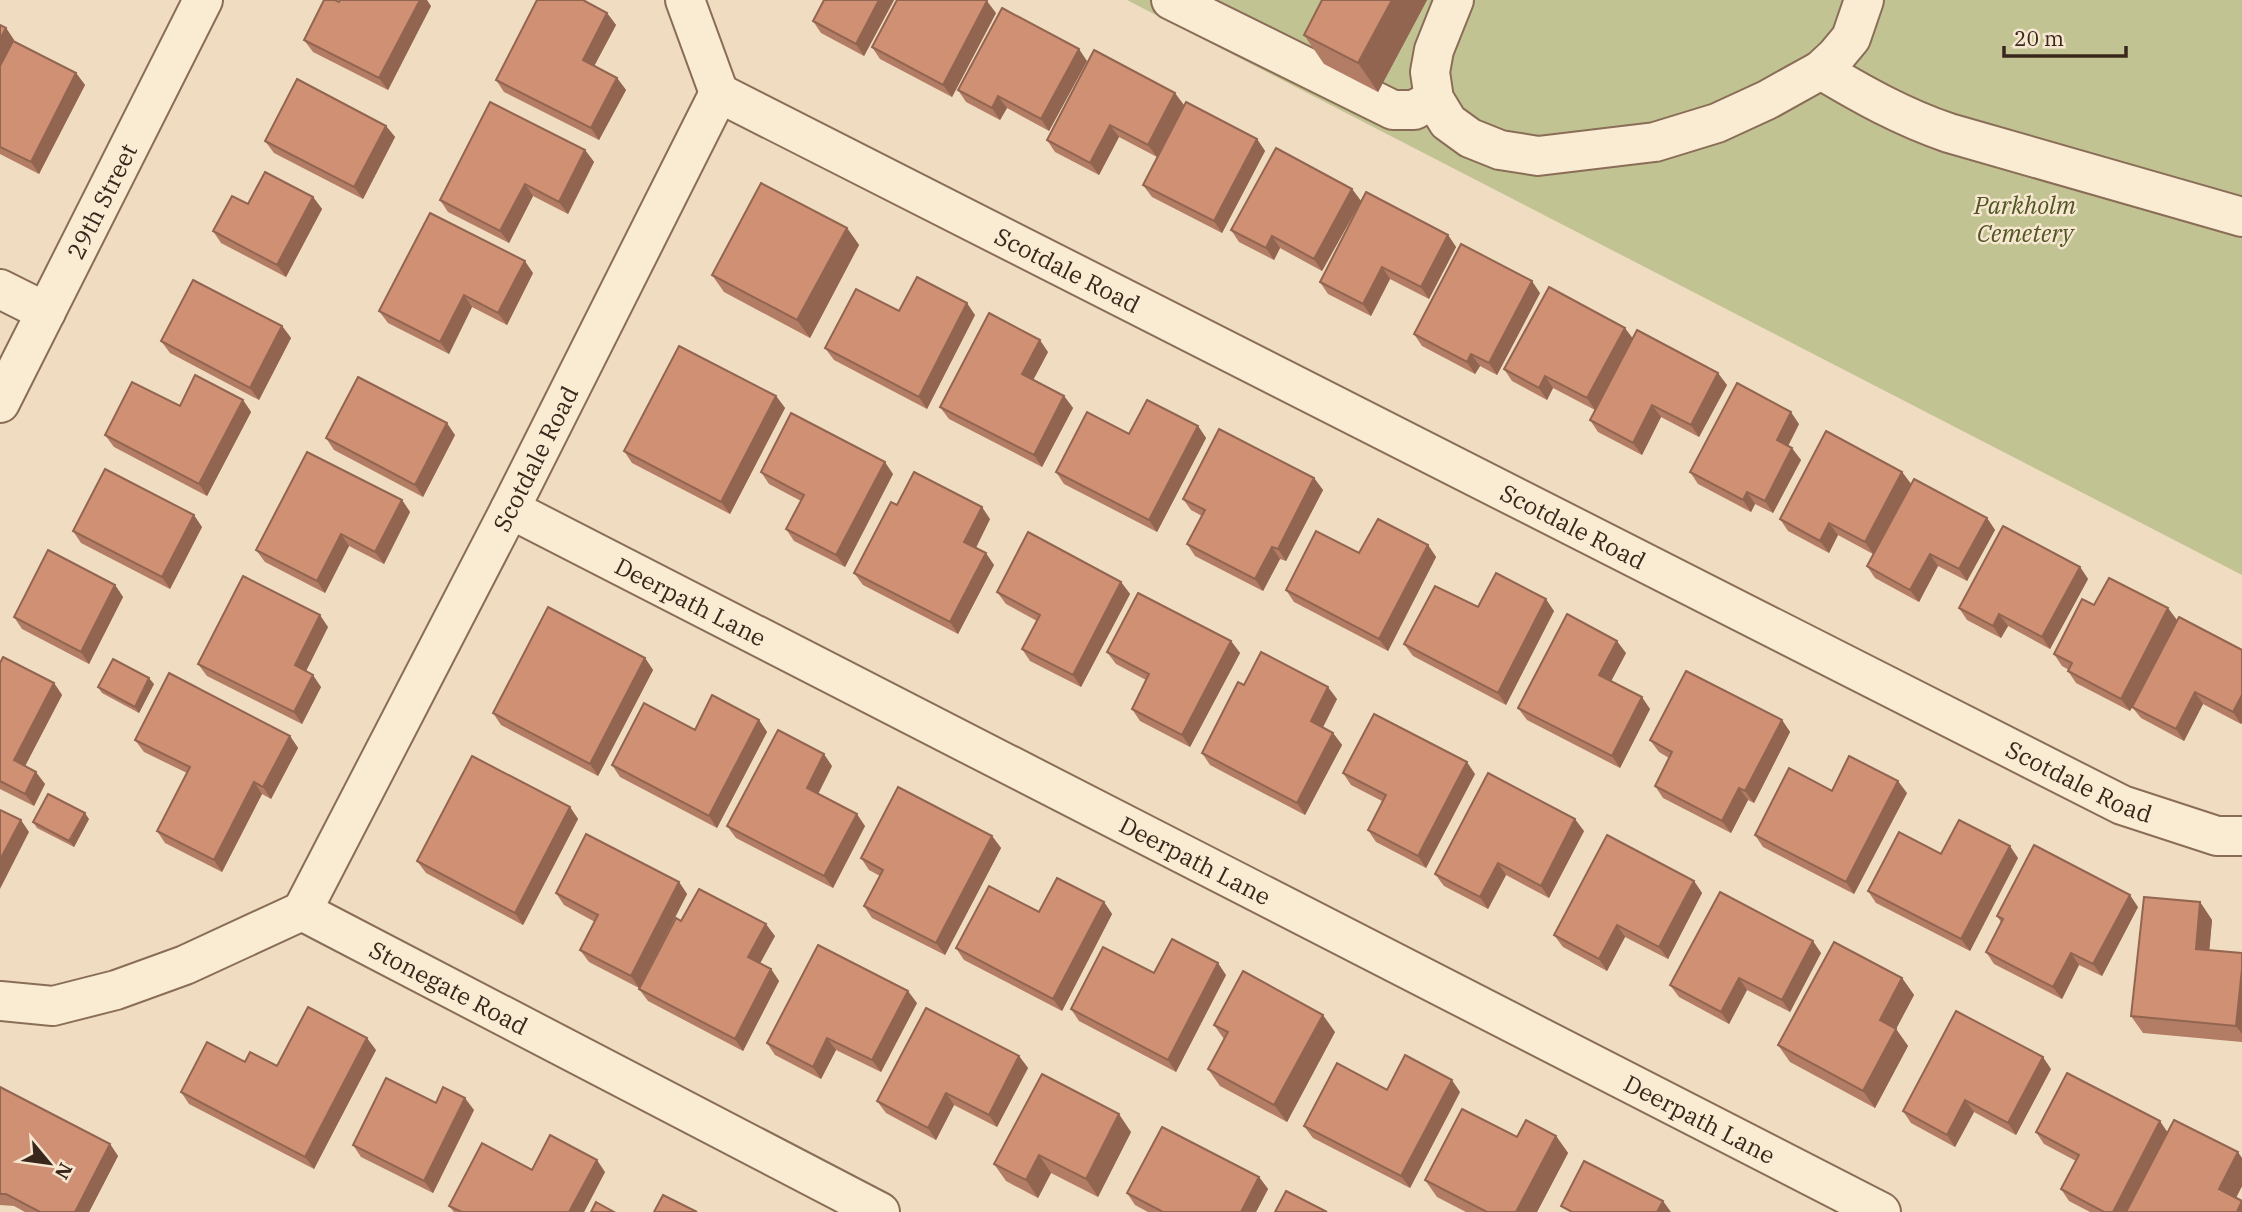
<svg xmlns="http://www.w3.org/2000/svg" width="2242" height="1212" font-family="'IBM Plex Serif',serif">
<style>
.cemetery{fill:#c2c393}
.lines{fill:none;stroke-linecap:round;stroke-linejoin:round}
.minor-casing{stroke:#8a6d57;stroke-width:42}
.minor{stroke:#faebd3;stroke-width:38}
.wall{fill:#b37c64}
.shaded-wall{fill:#926551}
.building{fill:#d09074;stroke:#926551;stroke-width:2}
.labels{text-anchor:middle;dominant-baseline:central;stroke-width:5;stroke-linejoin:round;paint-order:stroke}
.street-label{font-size:24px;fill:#39271c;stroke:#f7e7d0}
.park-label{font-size:24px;font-style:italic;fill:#4e5622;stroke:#f7e7d0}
</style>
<rect width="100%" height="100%" fill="#f0dcc0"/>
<!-- cemetery -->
<polygon class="cemetery" points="1127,0 2242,0 2242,575"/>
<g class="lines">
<defs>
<g id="minor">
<polyline points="685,0 719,93"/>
<polyline points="1171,0 1393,110 1414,110 1434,99"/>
<polyline points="1454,0 1434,50 1430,72 1434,99 1448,122 1470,138 1500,150 1538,156 1655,142 1717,123 1767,100 1821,70 1836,56 1851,38 1864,0"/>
<path d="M1821,70C1863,95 1902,117 1949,133L2242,217"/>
<polyline points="0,289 46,312"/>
<path id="s1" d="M0,403L203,0"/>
<path id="s2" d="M510,509L1881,1212"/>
<path id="s3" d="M302,911L510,509L719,93L2122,805L2217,836H2242"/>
<path id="s4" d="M0,1001L53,1006L116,990L185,965L302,911L880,1212"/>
</g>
</defs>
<!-- minor casing -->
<use href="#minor" class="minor-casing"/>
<!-- minor -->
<use href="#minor" class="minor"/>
</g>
<!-- wall -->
<g class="wall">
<polygon points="824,0 894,0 864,56 821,33 813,21"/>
<polygon points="1322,0 1427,0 1378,92 1324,64 1304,35"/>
<polygon points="339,2 431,6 388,90 313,52 304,40"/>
<polygon points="607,13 616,25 594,66 617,78 626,90 599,140 504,92 496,80"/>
<polygon points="996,13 952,97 880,59 872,47"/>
<polygon points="0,25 6,28 14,40 14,41 76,73 85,85 39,174 0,154"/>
<polygon points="1087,61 1049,131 1007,108 1000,120 966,102 958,90"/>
<polygon points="1184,105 1257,139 1265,151 1222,233 1152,197 1143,185 1180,113 1157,157 1119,137 1099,175 1055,152 1047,140"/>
<polygon points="386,126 395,137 363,199 274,153 265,141"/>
<polygon points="585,150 594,162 568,214 533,196 509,243 448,212 440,200"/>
<polygon points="1352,189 1361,201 1322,271 1280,248 1274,260 1239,242 1231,230"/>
<polygon points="313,197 322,209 286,277 221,243 213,231 248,204"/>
<polygon points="847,228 859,245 810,338 724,292 712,275"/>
<polygon points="1448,235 1456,247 1429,299 1390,279 1371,316 1328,294 1320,282"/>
<polygon points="533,273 507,325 472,307 449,354 388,323 379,311"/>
<polygon points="1540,293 1497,375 1480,366 1475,374 1422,346 1414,334"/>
<polygon points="899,311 975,315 927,409 834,360 825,348"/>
<polygon points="282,326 291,338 259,400 170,353 161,341"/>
<polygon points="1632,339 1727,385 1699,437 1661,417 1642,455 1598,432 1590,420 1595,410 1553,388 1547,400 1512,381 1504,369"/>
<polygon points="1048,352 1033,380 1064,396 1073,408 1042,467 949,419 940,407"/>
<polygon points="776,396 785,408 730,514 632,463 624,451"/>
<polygon points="243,400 251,412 207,496 114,447 105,435 180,406"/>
<polygon points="1799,424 1788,446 1801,460 1773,513 1755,504 1751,512 1698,484 1690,472"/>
<polygon points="1198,426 1206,438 1157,532 1064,484 1056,472"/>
<polygon points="455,435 423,497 334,450 326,438"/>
<polygon points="761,472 893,474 845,567 794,541 786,529 801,501 769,484"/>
<polygon points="1902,472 1911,484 1873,554 1838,535 1829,553 1788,531 1780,519"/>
<polygon points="1314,478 1323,490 1286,561 1280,559 1263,591 1195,556 1187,544 1202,516 1191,510 1183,499"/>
<polygon points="402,500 410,512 384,564 349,546 325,593 265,562 256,550"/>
<polygon points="897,505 990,519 976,547 994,565 958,634 863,585 854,573"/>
<polygon points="1987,518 1995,530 1967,581 1938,566 1919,602 1875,578 1867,566"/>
<polygon points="202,527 170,589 81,543 73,531"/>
<polygon points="1428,545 1436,557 1388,651 1294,602 1286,590 1359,553"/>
<polygon points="2080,567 2088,579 2050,649 2008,626 2001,638 1967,620 1959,608"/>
<polygon points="1121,582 1130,594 1081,687 1030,661 1022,649 1037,621 1006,604 997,592"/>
<polygon points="115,585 123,597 89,664 22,629 14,617"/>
<polygon points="1478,607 1554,611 1506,705 1413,656 1404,644"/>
<polygon points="2177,620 2130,711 2076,683 2068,671 2069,670 2062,666 2054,654"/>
<polygon points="328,627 306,671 321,687 302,724 207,676 198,664"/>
<polygon points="1231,641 1240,653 1190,747 1140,721 1132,709 1146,680 1116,664 1107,652"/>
<polygon points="2242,650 2241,724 2203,704 2184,741 2141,718 2132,707"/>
<polygon points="1626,653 1611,681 1650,709 1620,768 1527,720 1518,708"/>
<polygon points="645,658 653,670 598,776 501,725 493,713"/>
<polygon points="0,663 54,683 62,695 25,766 45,784 34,806 0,789"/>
<polygon points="154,684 139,713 102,693 98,687"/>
<polygon points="1244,685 1337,699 1323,727 1333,733 1342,745 1305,815 1210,765 1202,753"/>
<polygon points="759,720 767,732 717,828 620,777 612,765 695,730"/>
<polygon points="1782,720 1790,732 1754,803 1748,800 1731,833 1663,798 1655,786 1669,758 1659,752 1650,740"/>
<polygon points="290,736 298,748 271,799 262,794 222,872 165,843 157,831 187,773 144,752 135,740"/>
<polygon points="832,766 818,794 865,826 833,888 736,838 727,826"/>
<polygon points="1343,773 1475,774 1426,868 1376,842 1368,830 1382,801 1351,785"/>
<polygon points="1832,791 1907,793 1854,894 1763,847 1755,835"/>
<polygon points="570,807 578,819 523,925 426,873 417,861"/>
<polygon points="89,819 74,847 37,828 33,822"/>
<polygon points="1584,831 1549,898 1506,875 1488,909 1444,886 1435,874"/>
<polygon points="992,836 1001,848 945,955 872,918 864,906 880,876 869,870 861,858"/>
<polygon points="1941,854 2018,858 1970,951 1876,903 1868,891"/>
<polygon points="1694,881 1702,893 1668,959 1625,937 1607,971 1563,947 1554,935"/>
<polygon points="679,882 687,894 639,988 589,962 580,950 595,922 564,905 556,893"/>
<polygon points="1104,902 1112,914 1062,1011 964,960 956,948 1039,912"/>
<polygon points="2200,902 2212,920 2209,950 2242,953 2242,1042 2143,1033 2131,1016"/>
<polygon points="2138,907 2102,976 2079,965 2062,999 1994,964 1986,952 2001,922 1997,916"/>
<polygon points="681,921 775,936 760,963 771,969 779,981 743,1051 648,1001 639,989"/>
<polygon points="1821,953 1790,1012 1747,990 1729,1024 1679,997 1670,985"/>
<polygon points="1226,975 1176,1072 1079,1021 1071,1009"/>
<polygon points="1902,978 1914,995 1896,1029 1908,1046 1875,1108 1790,1062 1778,1045"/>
<polygon points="917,1003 881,1072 836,1050 821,1079 775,1055 767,1043"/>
<polygon points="1214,1025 1335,1032 1287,1122 1220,1086 1208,1069 1224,1039"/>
<polygon points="376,1050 314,1169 189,1104 181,1092 277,1066"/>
<polygon points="1019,1056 1028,1068 997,1127 954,1105 936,1140 886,1113 877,1101"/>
<polygon points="2051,1069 2016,1135 1974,1112 1955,1147 1911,1123 1903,1111"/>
<polygon points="0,1087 110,1144 118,1156 89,1212 25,1212 14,1206 0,1205"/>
<polygon points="1460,1092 1410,1188 1313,1138 1304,1126"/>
<polygon points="436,1103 474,1110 433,1193 361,1157 353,1145"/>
<polygon points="1131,1132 1098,1197 1051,1173 1038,1198 1006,1181 994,1164"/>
<polygon points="2036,1132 2167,1132 2242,1186 2236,1198 2242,1212 2090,1212 2069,1201 2061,1189 2076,1161 2044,1144"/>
<polygon points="1556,1136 1568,1153 1537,1212 1466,1212 1437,1197 1425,1180 1517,1137"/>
<polygon points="605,1172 584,1212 454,1212 449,1206"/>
<polygon points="1259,1177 1268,1189 1256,1212 1148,1212 1135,1205 1127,1193"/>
</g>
<!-- shaded-wall -->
<g class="shaded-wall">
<polygon points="420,0 427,0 431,6 388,90 379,78"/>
<polygon points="879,0 894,0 864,56 856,44"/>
<polygon points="1392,0 1427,0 1378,92 1358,63"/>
<polygon points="987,1 996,13 952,97 943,85"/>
<polygon points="607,13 616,25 591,72 583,60"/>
<polygon points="6,28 14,40 0,68 0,39"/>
<polygon points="1079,49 1087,61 1049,131 1041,119"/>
<polygon points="76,73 85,85 39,174 31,162"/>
<polygon points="617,78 626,90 599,140 591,128"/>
<polygon points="1175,93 1184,105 1157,157 1148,145"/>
<polygon points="998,96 1007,108 1000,120 992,108"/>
<polygon points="1110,125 1119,137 1099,175 1090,163"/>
<polygon points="386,126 395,137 363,199 354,187"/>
<polygon points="1257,139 1265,151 1222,233 1214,221"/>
<polygon points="585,150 594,162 568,214 559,202"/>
<polygon points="525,184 533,196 509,243 500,231"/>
<polygon points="1352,189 1361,201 1322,271 1314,259"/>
<polygon points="313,197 322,209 286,277 277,265"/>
<polygon points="847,228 859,245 810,338 797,320"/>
<polygon points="1448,235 1456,247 1429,299 1421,287"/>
<polygon points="1272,236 1280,248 1274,260 1266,248"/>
<polygon points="525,261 533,273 507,325 498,313"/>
<polygon points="1382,267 1390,279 1371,316 1363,304"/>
<polygon points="1532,281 1540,293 1497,375 1489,363"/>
<polygon points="464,295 472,307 449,354 440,342"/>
<polygon points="967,303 975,315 927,409 919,397"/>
<polygon points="282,326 291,338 259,400 250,388"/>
<polygon points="1625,328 1634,340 1595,410 1587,398"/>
<polygon points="1040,340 1048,352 1030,386 1022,374"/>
<polygon points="1471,354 1480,366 1475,374 1467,362"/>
<polygon points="1718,373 1727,385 1699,437 1691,425"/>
<polygon points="1545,376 1553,388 1547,400 1539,388"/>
<polygon points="776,396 785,408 730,514 721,502"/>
<polygon points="1064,396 1073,408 1042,467 1034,455"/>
<polygon points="243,400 251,412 207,496 199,484"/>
<polygon points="1652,405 1661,417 1642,455 1633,443"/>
<polygon points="1791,412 1799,424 1785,452 1777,440"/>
<polygon points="447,423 455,435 423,497 415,485"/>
<polygon points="1198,426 1206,438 1157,532 1149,520"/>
<polygon points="1792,448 1801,460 1773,513 1765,501"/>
<polygon points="885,462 893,474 845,567 836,555"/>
<polygon points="1902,472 1911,484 1873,554 1865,542"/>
<polygon points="1314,478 1323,490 1286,561 1278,549"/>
<polygon points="1747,492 1755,504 1751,512 1743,500"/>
<polygon points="402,500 410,512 384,564 375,552"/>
<polygon points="982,507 990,519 973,554 964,542"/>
<polygon points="194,515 202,527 170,589 162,577"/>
<polygon points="1987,518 1995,530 1967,581 1959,569"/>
<polygon points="1829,523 1838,535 1829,553 1820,541"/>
<polygon points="341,534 349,546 325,593 317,581"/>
<polygon points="1428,545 1436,557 1388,651 1379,639"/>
<polygon points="1272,547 1280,559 1263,591 1255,579"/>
<polygon points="986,553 994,565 958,634 950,622"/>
<polygon points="1930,554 1938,566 1919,602 1910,590"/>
<polygon points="2080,567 2088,579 2050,649 2042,637"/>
<polygon points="1121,582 1130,594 1081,687 1073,675"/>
<polygon points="115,585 123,597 89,664 81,652"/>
<polygon points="1546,599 1554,611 1506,705 1498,693"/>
<polygon points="2168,608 2177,620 2130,711 2121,699"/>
<polygon points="1999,614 2008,626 2001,638 1993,626"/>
<polygon points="320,615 328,627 303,677 295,665"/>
<polygon points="1231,641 1240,653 1190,747 1182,735"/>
<polygon points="1617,641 1626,653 1608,687 1599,675"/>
<polygon points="645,658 653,670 598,776 590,764"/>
<polygon points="313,675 321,687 302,724 294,712"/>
<polygon points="149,678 154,684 139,713 135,707"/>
<polygon points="54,683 62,695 22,772 14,760"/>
<polygon points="1328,687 1337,699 1320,733 1311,721"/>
<polygon points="2195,692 2203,704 2184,741 2176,729"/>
<polygon points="2242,695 2242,723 2241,724 2233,712"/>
<polygon points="1642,697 1650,709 1620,768 1612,756"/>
<polygon points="759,720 767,732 717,828 709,816"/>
<polygon points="1782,720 1790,732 1754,803 1745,791"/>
<polygon points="1333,733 1342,745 1305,815 1297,803"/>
<polygon points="290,736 298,748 271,799 263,787"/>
<polygon points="824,754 832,766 815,800 807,788"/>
<polygon points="1467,762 1475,774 1426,868 1418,856"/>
<polygon points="36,772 45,784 34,806 25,794"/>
<polygon points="1898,781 1907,793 1854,894 1846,882"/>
<polygon points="254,782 262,794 222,872 214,860"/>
<polygon points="1739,788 1748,800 1731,833 1722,821"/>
<polygon points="570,807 578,819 523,925 515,913"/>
<polygon points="85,813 89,819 74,847 69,841"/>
<polygon points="857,814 865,826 833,888 824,876"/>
<polygon points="1575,819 1584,831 1549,898 1541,886"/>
<polygon points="21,820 29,832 0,889 0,860"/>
<polygon points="992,836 1001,848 945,955 936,943"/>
<polygon points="2010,846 2018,858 1970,951 1961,939"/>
<polygon points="1498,863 1506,875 1488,909 1480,897"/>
<polygon points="1694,881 1702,893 1668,959 1659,947"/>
<polygon points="679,882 687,894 639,988 631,976"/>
<polygon points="2130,895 2138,907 2102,976 2093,964"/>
<polygon points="1104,902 1112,914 1062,1011 1053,999"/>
<polygon points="2200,902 2212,920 2208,966 2196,949"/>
<polygon points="766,924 775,936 757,969 748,957"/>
<polygon points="1617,925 1625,937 1607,971 1599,959"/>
<polygon points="1813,941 1821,953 1790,1012 1782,1000"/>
<polygon points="2071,953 2079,965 2062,999 2053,987"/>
<polygon points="1218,963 1226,975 1176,1072 1168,1060"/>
<polygon points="771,969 779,981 743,1051 735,1039"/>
<polygon points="2242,969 2242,1034 2236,1026"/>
<polygon points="1739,978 1747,990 1729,1024 1721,1012"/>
<polygon points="1902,978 1914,995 1896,1029 1908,1046 1875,1108 1863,1091 1880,1020"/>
<polygon points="908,991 917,1003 881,1072 872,1060"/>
<polygon points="1323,1015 1335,1032 1287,1122 1274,1105"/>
<polygon points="367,1038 376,1050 314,1169 305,1157"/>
<polygon points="827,1038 836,1050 821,1079 813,1067"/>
<polygon points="1019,1056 1028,1068 997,1127 989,1115"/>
<polygon points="2043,1057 2051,1069 2016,1135 2008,1123"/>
<polygon points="1452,1080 1460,1092 1410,1188 1401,1176"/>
<polygon points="946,1093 954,1105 936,1140 928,1128"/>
<polygon points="465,1098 474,1110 433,1193 424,1181"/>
<polygon points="1965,1100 1974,1112 1955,1147 1947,1135"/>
<polygon points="1119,1114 1131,1132 1098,1197 1086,1179"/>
<polygon points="2160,1121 2168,1133 2128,1212 2113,1212"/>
<polygon points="1556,1136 1568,1153 1537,1212 1516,1212"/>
<polygon points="110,1144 118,1156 89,1212 75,1212"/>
<polygon points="2238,1152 2242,1158 2242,1186 2231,1207 2219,1189"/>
<polygon points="1039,1155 1051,1173 1038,1198 1026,1180"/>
<polygon points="597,1160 605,1172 584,1212 569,1212"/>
<polygon points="1259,1177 1268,1189 1256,1212 1241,1212"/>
<polygon points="1663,1201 1671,1212 1657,1212"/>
<polygon points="2242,1203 2242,1212 2237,1212"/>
</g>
<!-- building -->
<g class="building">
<polygon points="324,0 335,0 339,2 340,0 420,0 379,78 304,40"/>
<polygon points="537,0 583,0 607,13 583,60 617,78 591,128 496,80"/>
<polygon points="824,0 879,0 856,44 813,21"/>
<polygon points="897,0 985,0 987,1 943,85 872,47"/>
<polygon points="1322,0 1392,0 1358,63 1304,35"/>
<polygon points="1002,8 1079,49 1041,119 998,96 992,108 958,90"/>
<polygon points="0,25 6,28 0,39"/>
<polygon points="13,41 76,73 31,162 0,147 0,66"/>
<polygon points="1094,50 1175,93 1148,145 1110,125 1090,163 1047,140"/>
<polygon points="297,79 386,126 354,187 265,141"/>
<polygon points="490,102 585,150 559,202 525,184 500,231 440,200"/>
<polygon points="1186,102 1257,139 1214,221 1143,185"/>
<polygon points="1276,148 1352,189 1314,259 1272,236 1266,248 1231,230"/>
<polygon points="265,172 313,197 277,265 213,231 232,196 248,204"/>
<polygon points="761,183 847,228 797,320 712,275"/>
<polygon points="1366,192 1448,235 1421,287 1382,267 1363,304 1320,282"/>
<polygon points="430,213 525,261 498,313 464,295 440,342 379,311"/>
<polygon points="1461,244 1532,281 1489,363 1471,354 1467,362 1414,334"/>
<polygon points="917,277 967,303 919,397 825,348 856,289 899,311"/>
<polygon points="193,280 282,326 250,388 161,341"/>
<polygon points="1549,287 1625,328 1587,398 1545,376 1539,388 1504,369"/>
<polygon points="989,313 1040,340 1022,374 1064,396 1034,455 940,407"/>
<polygon points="1637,330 1718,373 1691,425 1652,405 1633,443 1590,420"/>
<polygon points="679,346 776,396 721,502 624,451"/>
<polygon points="195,375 243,400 199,484 105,435 132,382 180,406"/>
<polygon points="358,377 447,423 415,485 326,438"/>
<polygon points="1737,383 1791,412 1777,440 1792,448 1765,501 1747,492 1743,500 1690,472"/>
<polygon points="1147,400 1198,426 1149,520 1056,472 1087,412 1129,434"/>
<polygon points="791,413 885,462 836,555 786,529 804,495 761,472"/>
<polygon points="1219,429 1314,478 1278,549 1272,547 1255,579 1187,544 1205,510 1183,499"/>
<polygon points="1826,431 1902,472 1865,542 1829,523 1820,541 1780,519"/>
<polygon points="307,452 402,500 375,552 341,534 317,581 256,550"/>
<polygon points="105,469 194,515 162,577 73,531"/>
<polygon points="914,472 982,507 964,542 986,553 950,622 854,573 891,502 897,505"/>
<polygon points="1914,479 1987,518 1959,569 1930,554 1910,590 1867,566"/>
<polygon points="1378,519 1428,545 1379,639 1286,590 1316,531 1359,553"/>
<polygon points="2003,526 2080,567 2042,637 1999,614 1993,626 1959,608"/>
<polygon points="1028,532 1121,582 1073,675 1022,649 1040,615 997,592"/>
<polygon points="48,550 115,585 81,652 14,617"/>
<polygon points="1496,573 1546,599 1498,693 1404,644 1435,586 1478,607"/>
<polygon points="243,576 320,615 295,665 313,675 294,712 198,664"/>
<polygon points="2109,578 2168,608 2121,699 2068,671 2072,663 2054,654 2082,599 2094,605"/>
<polygon points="1138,593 1231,641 1182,735 1132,709 1149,674 1107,652"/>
<polygon points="548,607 645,658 590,764 493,713"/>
<polygon points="1567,614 1617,641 1599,675 1642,697 1612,756 1518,708"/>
<polygon points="2179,617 2242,650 2242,695 2233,712 2195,692 2176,729 2132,707"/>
<polygon points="1261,652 1328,687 1311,721 1333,733 1297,803 1202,753 1238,682 1244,685"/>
<polygon points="3,657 54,683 14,760 36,772 25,794 0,781 0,663"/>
<polygon points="113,659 149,678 135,707 98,687"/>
<polygon points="1686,671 1782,720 1745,791 1739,788 1722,821 1655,786 1672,752 1650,740"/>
<polygon points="169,673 290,736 263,787 254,782 214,860 157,831 190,767 135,740"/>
<polygon points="712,695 759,720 709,816 612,765 644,703 695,730"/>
<polygon points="1374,714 1467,762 1418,856 1368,830 1386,795 1343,773"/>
<polygon points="778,730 824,754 807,788 857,814 824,876 727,826"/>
<polygon points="472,756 570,807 515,913 417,861"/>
<polygon points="1849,756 1898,781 1846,882 1755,835 1789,768 1832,791"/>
<polygon points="1488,773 1575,819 1541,886 1498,863 1480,897 1435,874"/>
<polygon points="898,787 992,836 936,943 864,906 883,870 861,858"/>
<polygon points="48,794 85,813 69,841 33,822"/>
<polygon points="0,810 21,820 0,860"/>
<polygon points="1959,820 2010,846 1961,939 1868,891 1899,832 1941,854"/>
<polygon points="586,834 679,882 631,976 580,950 598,915 556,893"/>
<polygon points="1607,835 1694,881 1659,947 1617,925 1599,959 1554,935"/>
<polygon points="2034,845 2130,895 2093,964 2071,953 2053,987 1986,952 2003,919 1997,916"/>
<polygon points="1057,878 1104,902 1053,999 956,948 989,886 1039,912"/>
<polygon points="699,889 766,924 748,957 771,969 735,1039 639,989 676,918 681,921"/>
<polygon points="1720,892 1813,941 1782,1000 1739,978 1721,1012 1670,985"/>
<polygon points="2144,897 2200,902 2196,949 2242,953 2242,969 2236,1026 2131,1016"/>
<polygon points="1172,939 1218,963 1168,1060 1071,1009 1103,947 1154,973"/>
<polygon points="1834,942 1902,978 1880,1020 1896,1029 1863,1091 1778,1045"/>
<polygon points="818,945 908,991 872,1060 827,1038 813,1067 767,1043"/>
<polygon points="1243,971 1323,1015 1274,1105 1208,1069 1228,1032 1214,1025"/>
<polygon points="308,1007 367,1038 305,1157 181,1092 207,1042 245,1062 250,1052 277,1066"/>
<polygon points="926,1008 1019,1056 989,1115 946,1093 928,1128 877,1101"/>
<polygon points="1956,1011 2043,1057 2008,1123 1965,1100 1947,1135 1903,1111"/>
<polygon points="1405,1055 1452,1080 1401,1176 1304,1126 1337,1063 1387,1090"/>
<polygon points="2067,1073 2160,1121 2113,1212 2104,1212 2061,1189 2079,1155 2036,1132"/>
<polygon points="1042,1074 1119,1114 1086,1179 1039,1155 1026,1180 994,1164"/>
<polygon points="386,1078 436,1103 443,1087 465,1098 424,1181 353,1145"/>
<polygon points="0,1087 110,1144 75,1212 40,1212 6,1194 0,1194"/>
<polygon points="1462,1109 1517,1137 1526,1120 1556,1136 1516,1212 1487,1212 1425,1180"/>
<polygon points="2174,1120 2238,1152 2219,1189 2242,1201 2237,1212 2126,1212"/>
<polygon points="1162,1127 1259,1177 1241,1212 1163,1212 1127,1193"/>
<polygon points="550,1135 597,1160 569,1212 462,1212 449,1206 482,1143 532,1170"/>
<polygon points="1584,1161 1663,1201 1657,1212 1572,1212 1561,1206"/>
<polygon points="1286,1191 1327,1212 1275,1212"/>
<polygon points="663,1195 697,1212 654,1212"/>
<polygon points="596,1202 614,1212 591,1212"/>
</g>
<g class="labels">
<!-- street labels -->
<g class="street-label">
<text stroke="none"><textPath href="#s1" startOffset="226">29th Street</textPath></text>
<text stroke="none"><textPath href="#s3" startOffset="1309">Scotdale Road</textPath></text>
<text stroke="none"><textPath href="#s3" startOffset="509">Scotdale Road</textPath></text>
<text stroke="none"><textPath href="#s3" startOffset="1876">Scotdale Road</textPath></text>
<text stroke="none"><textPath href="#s2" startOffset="203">Deerpath Lane</textPath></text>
<text stroke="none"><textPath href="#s3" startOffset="2443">Scotdale Road</textPath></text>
<text stroke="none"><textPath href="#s2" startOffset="770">Deerpath Lane</textPath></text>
<text stroke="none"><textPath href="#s4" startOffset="486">Stonegate Road</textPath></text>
<text stroke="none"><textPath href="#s2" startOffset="1337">Deerpath Lane</textPath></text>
</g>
<!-- park labels -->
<g class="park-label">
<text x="2025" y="205">Parkholm<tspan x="2025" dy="28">Cemetery</tspan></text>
</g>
</g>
<!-- north arrow -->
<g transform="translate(49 1163) rotate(119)" stroke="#f7e7d0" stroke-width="5" paint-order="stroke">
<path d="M0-5L12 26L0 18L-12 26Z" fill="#39271c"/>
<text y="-10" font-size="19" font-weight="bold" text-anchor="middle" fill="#39271c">N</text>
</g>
<!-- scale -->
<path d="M2004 46v10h122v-10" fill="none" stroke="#39271c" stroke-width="3.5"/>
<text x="2014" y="46" font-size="21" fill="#39271c" stroke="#f7e7d0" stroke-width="5" paint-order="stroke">20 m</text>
</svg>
